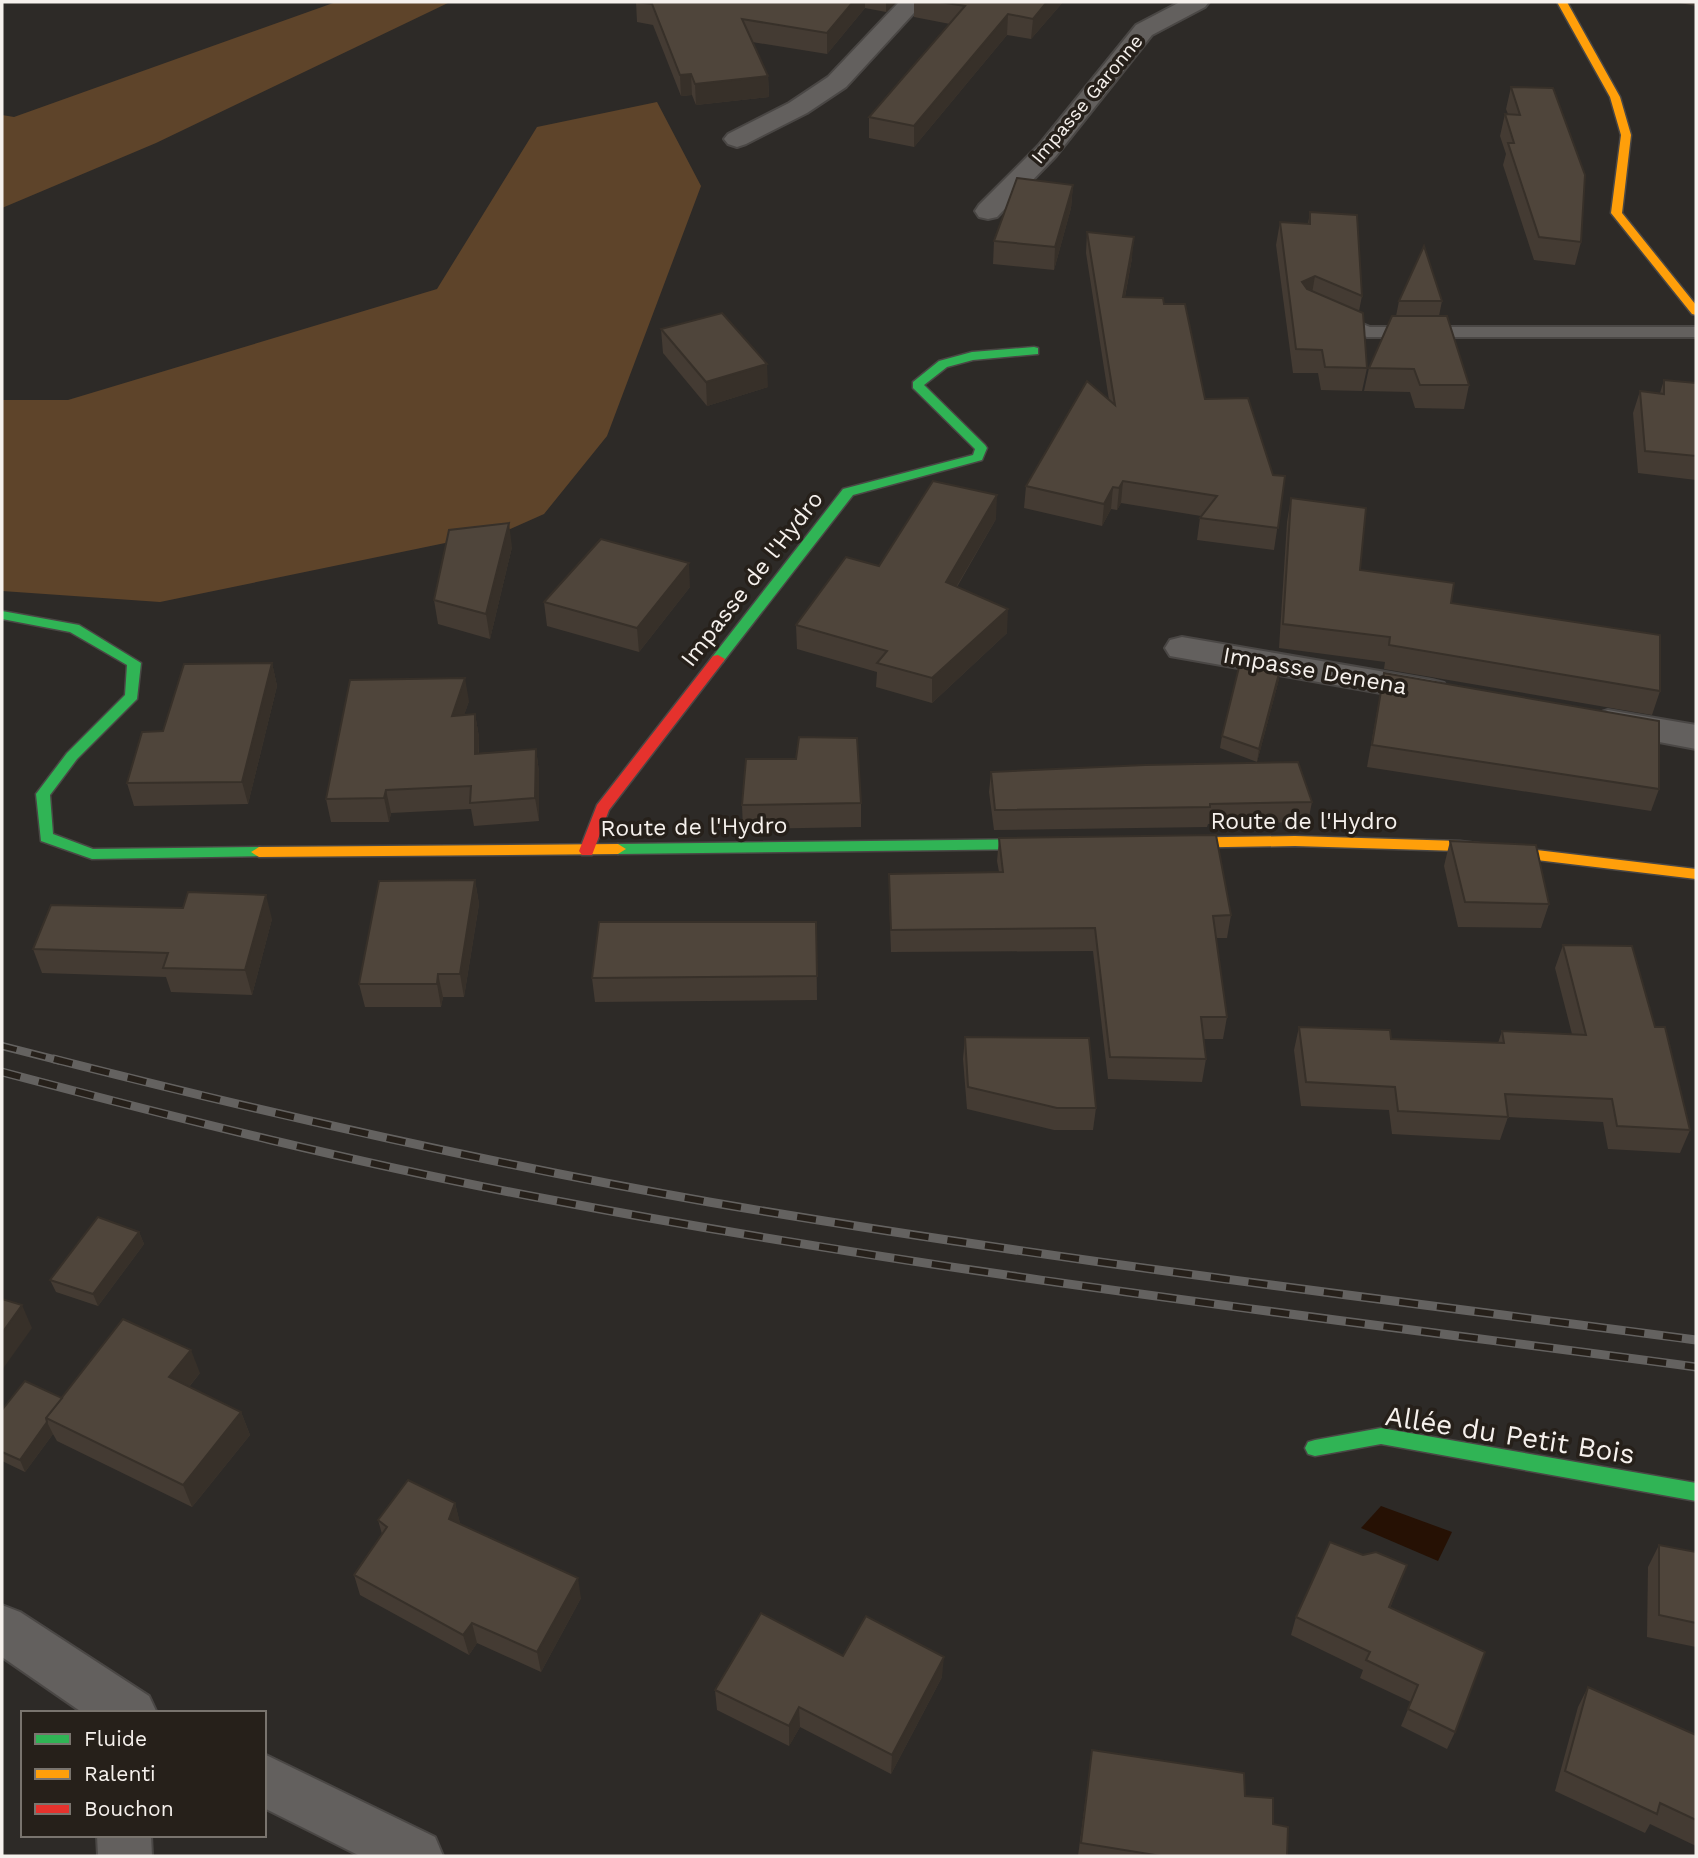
<svg xmlns="http://www.w3.org/2000/svg" width="1698" height="1858" font-family="'Work Sans',sans-serif">
<style>
.green{fill:#5e442a}
.water{fill:#261104}
.lines{fill:none;stroke-linecap:round;stroke-linejoin:round}
.lane-casing{stroke:#4a4745;stroke-width:4}
.street-casing{stroke:#4a4745;stroke-width:4}
.fast-casing{stroke:#4a4745;stroke-width:3}
.slow-casing{stroke:#4a4745;stroke-width:3}
.jam-casing{stroke:#4a4745;stroke-width:3}
.lane{fill:#63605e;fill-rule:evenodd}
.street{fill:#63605e;fill-rule:evenodd}
.fast{fill:#30b455;fill-rule:evenodd}
.slow{fill:#ff9f0a;fill-rule:evenodd}
.jam{fill:#e5322d;fill-rule:evenodd}
.rail-far1-casing{stroke:#646260;stroke-width:8}
.rail-casing{stroke:#646260;stroke-width:9}
.rail-far1{stroke:#26201a;stroke-width:5;stroke-dasharray:15;stroke-linecap:butt}
.rail{stroke:#26201a;stroke-width:6;stroke-dasharray:19;stroke-linecap:butt}
.wall{fill:#443b33}
.shaded-wall{fill:#373029}
.building{fill:#4f453b;stroke:#373029;stroke-width:2}
.labels{text-anchor:middle;dominant-baseline:central;stroke-width:7;stroke-linejoin:round;paint-order:stroke}
.far-street-label{font-size:19px;fill:#f6f1ed;stroke:#26201a}
.street-label{font-size:23px;fill:#f6f1ed;stroke:#26201a}
.near-street-label{font-size:28px;fill:#f6f1ed;stroke:#26201a}
</style>
<rect width="100%" height="100%" fill="#2d2a27"/>
<!-- green -->
<g class="green">
<polygon points="336,2 450,2 156,143 2,208 2,115 14,117"/>
<polygon points="657,102 701,186 607,436 544,514 508,530 160,602 2,591 2,400 68,400 437,289 537,127"/>
</g>
<!-- water -->
<polygon class="water" points="1381,1506 1452,1532 1438,1561 1361,1528"/>
<g class="lines">
<defs>
<polygon id="lane" points="1336,313 1370,327 1696,327 1696,337 1367,337 1330,322 1327,318"/>
<g id="street">
<polygon points="899,2 924,2 846,87 807,113 746,144 737,147 728,144 724,139 728,134 789,103 828,77"/>
<polygon points="1180,2 1209,2 1205,7 1152,35 1056,156 997,217 988,219 979,217 975,211 979,205 1038,146 1136,25"/>
<polygon points="1182,637 1432,680 1444,683 1449,691 1444,699 1432,702 1170,656 1165,648 1170,640"/>
<polygon points="1608,710 1696,725 1696,749 1596,730 1590,722 1596,714"/>
<polygon points="2,1605 20,1612 149,1696 157,1713 83,1713 2,1657"/>
<polygon points="264,1754 435,1837 443,1856 360,1856 264,1808"/>
<polygon points="97,1835 151,1835 152,1856 98,1856"/>
</g>
<g id="fast">
<polygon points="1034,347 1038,348 1038,354 973,360 947,367 924,385 985,445 987,448 982,460 853,495 723,662 713,662 711,659 713,656 843,489 973,455 975,449 913,388 913,382 939,361 972,352"/>
<polygon points="2,611 79,625 141,663 137,699 77,759 50,795 53,834 93,849 259,847 264,848 267,852 264,856 92,859 41,841 36,794 67,753 125,695 127,665 70,632 2,619"/>
<polygon points="1050,839 1058,844 1050,849 618,854 610,849 618,844"/>
<polygon points="1381,1428 1696,1483 1696,1501 1381,1444 1315,1456 1308,1454 1305,1448 1308,1442 1315,1440"/>
</g>
<g id="slow">
<polygon points="1557,2 1567,2 1620,97 1631,135 1622,213 1696,305 1696,315 1692,314 1611,213 1621,135 1610,97"/>
<polygon points="1295,836 1460,841 1696,869 1696,879 1460,851 1295,846 1166,848 1158,843 1166,838"/>
<polygon points="618,844 626,849 618,854 259,857 251,852 259,847"/>
</g>
<polygon id="jam" points="718,655 725,659 723,662 609,810 592,855 582,855 579,851 597,805 713,656"/>
</defs>
<!-- lane casing -->
<use href="#lane" class="lane-casing"/>
<!-- street casing -->
<use href="#street" class="street-casing"/>
<!-- fast casing -->
<use href="#fast" class="fast-casing"/>
<!-- slow casing -->
<use href="#slow" class="slow-casing"/>
<!-- jam casing -->
<use href="#jam" class="jam-casing"/>
<!-- lane -->
<use href="#lane" class="lane"/>
<!-- street -->
<use href="#street" class="street"/>
<!-- fast -->
<use href="#fast" class="fast"/>
<!-- slow -->
<use href="#slow" class="slow"/>
<!-- jam -->
<use href="#jam" class="jam"/>
<defs>
<polyline id="rail-far1" points="2,1046 61,1061"/>
<g id="rail">
<path d="M54,1059C270,1114 488,1163 709,1202C1036,1258 1367,1297 1696,1340"/>
<path d="M2,1072C180,1119 360,1164 541,1198C923,1271 1310,1316 1696,1367"/>
</g>
</defs>
<!-- rail-far1 casing -->
<use href="#rail-far1" class="rail-far1-casing"/>
<!-- rail casing -->
<use href="#rail" class="rail-casing"/>
<!-- rail-far1 -->
<use href="#rail-far1" class="rail-far1"/>
<!-- rail -->
<use href="#rail" class="rail"/>
</g>
<!-- wall -->
<g class="wall">
<polygon points="636,2 897,2 886,12 865,8 827,54 752,42 768,76 769,97 696,105 692,95 681,96 653,25 637,22"/>
<polygon points="914,2 1063,2 1031,39 1007,35 914,147 869,138 869,117 950,24 914,17"/>
<polygon points="1675,2 1696,2 1696,6"/>
<polygon points="1511,87 1581,242 1575,265 1534,260 1503,165 1506,154 1500,136 1505,114 1508,114 1506,109"/>
<polygon points="1073,185 1071,208 1054,270 993,264 994,241"/>
<polygon points="1310,212 1362,296 1359,311 1367,368 1362,391 1321,390 1318,373 1293,373 1276,245 1280,222 1308,224"/>
<polygon points="1087,232 1132,258 1125,297 1164,304 1205,399 1273,475 1285,476 1274,550 1197,540 1200,518 1201,516 1121,503 1117,510 1111,509 1102,526 1024,508 1026,486 1109,400 1086,253"/>
<polygon points="1399,301 1442,301 1439,316 1469,385 1464,409 1415,408 1410,392 1364,391 1369,368 1396,316"/>
<polygon points="661,329 768,387 707,406 663,353"/>
<polygon points="1664,380 1696,383 1696,480 1638,473 1633,413 1640,391 1660,393"/>
<polygon points="1291,498 1360,570 1451,603 1660,691 1652,715 1384,669 1385,662 1279,648 1287,522"/>
<polygon points="996,519 957,587 1007,633 932,703 876,687 877,672 797,649 796,625 879,566"/>
<polygon points="512,547 490,639 438,624 434,600"/>
<polygon points="690,587 639,652 547,626 544,602"/>
<polygon points="272,663 277,686 248,804 134,806 127,783 163,731"/>
<polygon points="1384,673 1659,789 1651,811 1367,767"/>
<polygon points="1279,679 1257,762 1220,748 1222,736"/>
<polygon points="469,701 464,715 475,714 479,737 479,753 536,749 539,772 539,821 474,826 471,809 391,813 389,822 331,822 326,799"/>
<polygon points="796,759 861,803 861,827 743,829 742,805"/>
<polygon points="991,772 1312,802 1308,822 1208,824 1207,827 994,830 989,792"/>
<polygon points="999,838 1231,915 1227,938 1216,938 1227,1017 1223,1039 1204,1039 1206,1059 1202,1082 1108,1079 1093,951 891,952 889,896 889,874 999,872 997,861"/>
<polygon points="1450,841 1549,904 1541,928 1458,927 1444,866"/>
<polygon points="475,880 479,904 464,997 443,997 441,1007 365,1007 359,984"/>
<polygon points="272,919 252,995 171,992 166,977 42,973 33,949"/>
<polygon points="816,922 817,1000 595,1002 592,978"/>
<polygon points="1563,945 1655,1027 1690,1130 1680,1153 1608,1149 1603,1122 1508,1117 1500,1140 1392,1134 1389,1110 1301,1106 1294,1050 1299,1027 1391,1039 1498,1043 1502,1031 1572,1034 1555,968"/>
<polygon points="965,1037 1096,1108 1093,1130 1054,1130 967,1109 963,1059"/>
<polygon points="139,1232 144,1244 98,1306 56,1292 50,1280"/>
<polygon points="200,1373 189,1387 241,1412 250,1435 192,1507 57,1441 53,1434 25,1472 2,1461 2,1410 62,1398"/>
<polygon points="455,1503 460,1524 581,1598 541,1672 477,1643 469,1655 360,1595 354,1575 382,1534 378,1520"/>
<polygon points="1659,1545 1696,1552 1696,1647 1647,1637 1648,1567"/>
<polygon points="1363,1555 1407,1565 1390,1608 1455,1732 1447,1749 1401,1726 1411,1702 1360,1678 1363,1670 1291,1635 1296,1617"/>
<polygon points="843,1656 942,1677 891,1774 800,1727 789,1746 717,1710 715,1690"/>
<polygon points="1588,1687 1696,1735 1696,1846 1650,1824 1645,1833 1555,1791 1578,1707"/>
<polygon points="1092,1750 1245,1796 1273,1824 1287,1856 1078,1856"/>
</g>
<!-- shaded-wall -->
<g class="shaded-wall">
<polygon points="853,2 865,2 865,8 827,54 827,33"/>
<polygon points="886,2 897,2 886,12"/>
<polygon points="1047,2 1063,2 1031,39 1033,19"/>
<polygon points="1008,14 1007,35 914,147 914,126"/>
<polygon points="691,74 692,95 681,96 680,75"/>
<polygon points="768,76 769,97 696,105 695,84"/>
<polygon points="1073,185 1071,208 1054,270 1055,247"/>
<polygon points="1134,237 1132,258 1121,318 1123,297"/>
<polygon points="1315,276 1311,299 1302,282"/>
<polygon points="767,364 768,387 707,406 706,382"/>
<polygon points="1123,481 1121,503 1117,510 1119,488"/>
<polygon points="1113,487 1111,509 1102,526 1104,504"/>
<polygon points="997,495 996,519 945,606 946,582"/>
<polygon points="509,523 512,547 490,639 486,614"/>
<polygon points="689,563 690,587 639,652 637,628"/>
<polygon points="1008,609 1007,633 932,703 932,678"/>
<polygon points="272,663 277,686 248,804 242,782"/>
<polygon points="1281,666 1279,679 1257,762 1259,749"/>
<polygon points="465,678 469,701 456,739 452,716"/>
<polygon points="475,714 479,737 478,777 475,754"/>
<polygon points="536,749 539,772 539,821 535,798"/>
<polygon points="386,790 391,813 389,822 384,798"/>
<polygon points="475,880 479,904 464,997 460,974"/>
<polygon points="266,895 272,919 252,995 245,970"/>
<polygon points="438,974 443,997 441,1007 437,984"/>
<polygon points="139,1232 144,1244 98,1306 93,1294"/>
<polygon points="22,1305 32,1328 2,1370 2,1333"/>
<polygon points="191,1350 200,1373 178,1400 169,1377"/>
<polygon points="241,1412 250,1435 192,1507 183,1485"/>
<polygon points="47,1422 53,1434 25,1472 20,1460"/>
<polygon points="455,1503 460,1523 454,1540 449,1519"/>
<polygon points="578,1578 581,1598 541,1672 537,1652"/>
<polygon points="472,1623 477,1643 469,1655 463,1635"/>
<polygon points="944,1657 942,1677 891,1774 892,1755"/>
<polygon points="799,1707 800,1727 789,1746 789,1726"/>
</g>
<!-- building -->
<g class="building">
<polygon points="636,2 853,2 827,33 742,19 768,76 695,84 691,74 680,75 652,4"/>
<polygon points="940,2 1047,2 1033,19 1008,14 914,126 869,117 965,6"/>
<polygon points="1511,87 1553,88 1585,175 1581,242 1539,237 1508,143 1514,143 1505,114 1520,115"/>
<polygon points="1017,178 1073,185 1055,247 994,241"/>
<polygon points="1310,212 1357,215 1362,296 1315,276 1302,282 1307,289 1363,313 1367,368 1325,367 1322,350 1296,349 1280,222 1310,224"/>
<polygon points="1087,232 1134,237 1123,297 1163,298 1164,304 1185,304 1205,399 1248,398 1273,475 1285,476 1278,528 1200,518 1217,496 1123,481 1119,488 1113,487 1104,504 1026,486 1087,381 1115,405"/>
<polygon points="1424,246 1442,301 1399,301"/>
<polygon points="722,313 767,364 706,382 661,329"/>
<polygon points="1392,316 1447,316 1469,385 1420,385 1414,369 1369,368"/>
<polygon points="1664,380 1696,383 1696,456 1645,451 1640,391 1664,394"/>
<polygon points="933,481 997,495 946,582 1008,609 932,678 877,663 887,651 796,625 846,557 879,566"/>
<polygon points="1291,498 1366,508 1360,570 1454,583 1451,603 1660,635 1660,691 1389,645 1390,637 1283,624"/>
<polygon points="509,523 486,614 434,600 449,530"/>
<polygon points="601,539 689,563 637,628 544,602"/>
<polygon points="1241,659 1281,666 1259,749 1222,736"/>
<polygon points="272,663 242,782 127,783 142,732 163,731 184,664"/>
<polygon points="1384,673 1659,721 1659,789 1372,745"/>
<polygon points="465,678 452,716 475,714 475,754 536,749 535,798 470,803 471,786 386,790 384,798 326,799 350,680"/>
<polygon points="799,737 857,738 861,803 742,805 746,759 796,759"/>
<polygon points="1298,762 1312,802 1210,804 1210,807 995,810 991,772 1145,765"/>
<polygon points="1216,835 1231,915 1213,916 1227,1017 1201,1017 1206,1059 1110,1057 1095,928 891,930 889,874 1003,872 999,838"/>
<polygon points="1450,841 1536,845 1549,904 1465,902"/>
<polygon points="475,880 460,974 438,974 437,984 359,984 379,881"/>
<polygon points="188,892 266,895 245,970 163,968 168,953 33,949 51,905 183,908"/>
<polygon points="599,922 816,922 817,976 592,978"/>
<polygon points="1563,945 1632,946 1655,1027 1665,1027 1690,1130 1617,1126 1612,1099 1505,1094 1508,1117 1398,1111 1395,1087 1306,1082 1299,1027 1390,1030 1391,1039 1504,1043 1502,1031 1586,1035"/>
<polygon points="965,1037 1089,1038 1096,1108 1057,1108 968,1087"/>
<polygon points="98,1217 139,1232 93,1294 50,1280"/>
<polygon points="2,1299 22,1305 2,1333"/>
<polygon points="123,1319 191,1350 169,1377 241,1412 183,1485 46,1418"/>
<polygon points="25,1381 62,1398 46,1418 47,1422 20,1460 2,1452 2,1410"/>
<polygon points="408,1480 455,1503 449,1519 578,1578 537,1652 472,1623 463,1635 354,1575 387,1527 378,1520"/>
<polygon points="1330,1542 1363,1555 1376,1552 1407,1565 1389,1607 1485,1652 1455,1732 1408,1709 1418,1685 1366,1660 1370,1652 1296,1617"/>
<polygon points="1659,1545 1696,1552 1696,1623 1659,1615"/>
<polygon points="761,1613 843,1656 866,1616 944,1657 892,1755 799,1707 789,1726 715,1690"/>
<polygon points="1588,1687 1696,1735 1696,1820 1660,1803 1657,1814 1565,1771"/>
<polygon points="1092,1750 1244,1773 1245,1796 1273,1798 1273,1824 1288,1827 1287,1856 1161,1856 1081,1843"/>
</g>
<g class="labels">
<!-- far-street labels -->
<g class="far-street-label">
<text transform="translate(1087 99) rotate(-50)">Impasse Garonne</text>
</g>
<!-- street labels -->
<g class="street-label">
<text transform="translate(752 579) rotate(-52)">Impasse de l'Hydro</text>
<text transform="translate(1315 671) rotate(10)">Impasse Denena</text>
<text x="1304" y="821">Route de l'Hydro</text>
<text transform="translate(694 827) rotate(-1)">Route de l'Hydro</text>
</g>
<!-- near-street labels -->
<g class="near-street-label">
<text transform="translate(1510 1435) rotate(9)">Allée du Petit Bois</text>
</g>
</g>
<!-- border -->
<rect width="1698" height="1858" fill="none" stroke="#f6f1ed" stroke-width="7"/>
<!-- legend -->
<rect x="21" y="1711" width="245" height="126" fill="#26201a" stroke="#79746e" stroke-width="2"/>
<rect x="35" y="1734" width="35" height="10" fill="#30b455" stroke="#79746e" stroke-width="2"/>
<text x="84" y="1746" font-size="21" fill="#f6f1ed">Fluide</text>
<rect x="35" y="1769" width="35" height="10" fill="#ff9f0a" stroke="#79746e" stroke-width="2"/>
<text x="84" y="1781" font-size="21" fill="#f6f1ed">Ralenti</text>
<rect x="35" y="1804" width="35" height="10" fill="#e5322d" stroke="#79746e" stroke-width="2"/>
<text x="84" y="1816" font-size="21" fill="#f6f1ed">Bouchon</text>
</svg>
